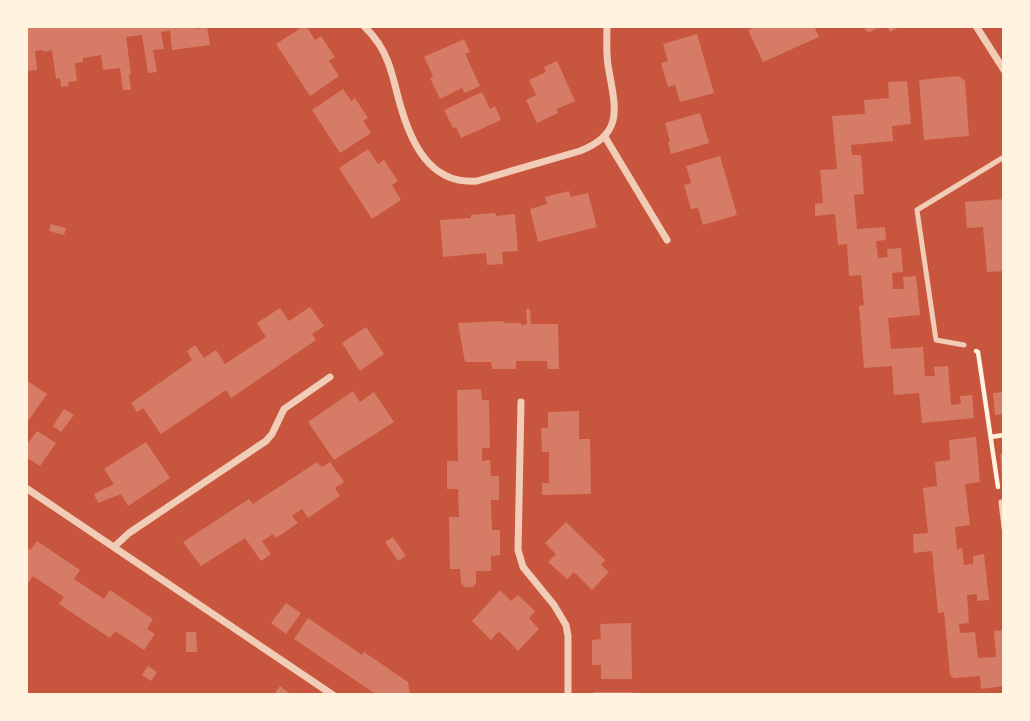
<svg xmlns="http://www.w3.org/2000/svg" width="1030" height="721" font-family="'Varela Round',sans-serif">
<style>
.building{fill:#d67c66}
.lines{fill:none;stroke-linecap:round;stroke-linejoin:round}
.path{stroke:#fff3e0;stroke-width:4.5}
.service{stroke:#f1ccb7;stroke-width:5}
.minor{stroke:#f1ccb7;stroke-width:7}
</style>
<rect width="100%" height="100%" fill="#c8553d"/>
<!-- building -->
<g class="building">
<polygon points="26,26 196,26 196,29 207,27 210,45 172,50 170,31 161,32 164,49 153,50 157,72 148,73 142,35 126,37 131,74 129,74 131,90 123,90 120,68 103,70 101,55 83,58 83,62 75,63 77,81 68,82 69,86 61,87 60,78 56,79 52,50 44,52 43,50 35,51 37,70 26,71"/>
<polygon points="304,26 306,26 315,40 321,36 335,57 329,61 339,76 310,96 276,44"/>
<polygon points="756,26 814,26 819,37 763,62 748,30"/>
<polygon points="864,26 881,26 870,32 866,31"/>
<polygon points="887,26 901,26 890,32"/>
<polygon points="697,34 714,93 680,102 675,85 668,87 661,63 668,61 663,44"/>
<polygon points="464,39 470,52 465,54 480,86 465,93 462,88 440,99 430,78 433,76 424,57"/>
<polygon points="557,61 575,101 557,109 558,113 537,123 526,100 536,95 529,80 546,72 544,67"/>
<polygon points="959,76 965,81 969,136 924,140 919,80"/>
<polygon points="907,81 911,124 892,126 893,141 851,145 852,155 861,155 864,194 854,195 857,229 885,227 886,240 876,241 878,258 888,257 887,249 901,248 903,272 892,273 893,289 904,289 903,277 916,276 920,315 888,318 891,349 923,347 925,376 935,376 934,367 948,366 951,405 961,404 960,396 972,395 974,418 922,423 919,393 894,395 892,366 864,368 859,306 864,305 861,275 849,276 847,244 838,245 835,214 815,216 815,204 823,203 820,170 837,169 832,116 865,114 864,100 889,98 888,82"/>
<polygon points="343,89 351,101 355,98 368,118 363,121 371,133 340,153 312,110"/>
<polygon points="482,92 490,109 495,106 501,120 461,138 456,127 453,128 444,110"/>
<polygon points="700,113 709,143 671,154 668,142 670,141 665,123"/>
<polygon points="368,149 378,164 384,160 398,181 392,185 401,200 372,219 339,168"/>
<polygon points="720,156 737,215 703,225 698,208 691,209 684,185 691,183 686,166"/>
<polygon points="569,191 571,197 588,193 597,227 538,242 530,209 547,204 545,197"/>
<polygon points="1004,199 1004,271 987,272 983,227 967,228 965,202"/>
<polygon points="495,213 496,216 515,214 518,251 502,252 503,264 487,265 486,253 443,257 440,220 471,218 471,215"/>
<polygon points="51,224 66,228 64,235 49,231"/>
<polygon points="310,307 324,326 312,334 316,340 231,398 226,390 161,434 143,408 137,412 131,403 192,360 187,351 195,345 204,358 216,350 225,364 266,337 257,323 280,308 289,321"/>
<polygon points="526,309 530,309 531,324 558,324 559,369 548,369 547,361 516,361 516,369 492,369 491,362 465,362 458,323 504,321 504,323 521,323 521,325 527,324"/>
<polygon points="366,327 384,354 360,371 342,343"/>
<polygon points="26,380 47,394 26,424"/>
<polygon points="481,389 482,400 489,400 490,448 482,448 482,461 490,460 491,476 499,476 499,500 491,500 492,530 500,530 500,555 491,556 491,571 476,571 476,583 473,587 465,587 461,583 460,569 450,569 449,517 459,517 458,489 447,489 447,461 458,461 457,390"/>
<polygon points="353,391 360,402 374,392 394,422 334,460 308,422"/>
<polygon points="1004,392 1004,414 995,415 993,393"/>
<polygon points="64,409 74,415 61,432 53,426"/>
<polygon points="579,411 579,439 590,439 591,494 542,495 542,483 549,483 549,452 542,452 541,428 548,428 548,412"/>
<polygon points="37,431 56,443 40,466 26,457 26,446"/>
<polygon points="976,437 980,482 965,484 970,525 955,527 957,549 962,548 964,565 973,564 973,556 984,554 989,600 977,601 977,594 967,595 969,623 959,624 960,633 975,632 978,658 996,657 994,631 1004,630 1004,686 981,689 980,676 954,678 950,675 944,612 938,613 932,551 914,553 913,534 928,533 923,488 937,486 935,462 950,460 949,440"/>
<polygon points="146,442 170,478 128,506 121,494 98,503 94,494 114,484 104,469"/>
<polygon points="1000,454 1004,454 1004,478 1002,478"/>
<polygon points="317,462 322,467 330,462 344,482 335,488 340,496 308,518 302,509 292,516 298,523 276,538 273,534 262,541 271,554 261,561 245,538 201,566 183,542 249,499 253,504"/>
<polygon points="566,522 605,560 601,565 609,572 592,590 574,572 567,579 548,562 556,554 545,543"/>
<polygon points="393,537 406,556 398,561 385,542"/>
<polygon points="37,541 80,570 74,579 104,599 110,590 153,619 147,629 155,634 144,650 115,631 110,638 59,604 64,597 33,576 26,586 26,547 30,550"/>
<polygon points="500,590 511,601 518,595 535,611 529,618 539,629 518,651 499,631 491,640 472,621"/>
<polygon points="286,603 301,613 286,634 271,623"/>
<polygon points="308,618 362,655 364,652 408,682 410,695 377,695 294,639"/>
<polygon points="631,623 632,679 601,679 601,665 592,665 592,640 601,639 600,624"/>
<polygon points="186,632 196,632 197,652 186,652"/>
<polygon points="148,666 157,672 151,681 142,675"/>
<polygon points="280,686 289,693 288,695 274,695"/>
<rect x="594" y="692" width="39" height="3"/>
</g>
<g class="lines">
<!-- path -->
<g class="path">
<polyline points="976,351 978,352 998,487"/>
<polyline points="991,437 1004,435"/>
</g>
<!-- service -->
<g class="service">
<polyline points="964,345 936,340 917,210 1004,157"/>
<polyline points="1001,502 1004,528"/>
</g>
<!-- minor -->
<g class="minor">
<path d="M364,26C374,36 383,48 388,62C393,75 396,90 400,104C411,143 430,185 477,181L580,151C627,133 614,104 608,65C606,52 607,39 607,26"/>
<polyline points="976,26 1004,70"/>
<polyline points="605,137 667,240"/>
<polyline points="521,402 518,550 523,567 554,605 566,625 568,636 568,695"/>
<polyline points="26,488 333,695"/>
<polyline points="114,547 129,533 266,441 272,434 284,409 330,377"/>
</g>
</g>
<!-- border -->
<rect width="1030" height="721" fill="none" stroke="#fff3e0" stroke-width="56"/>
</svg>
